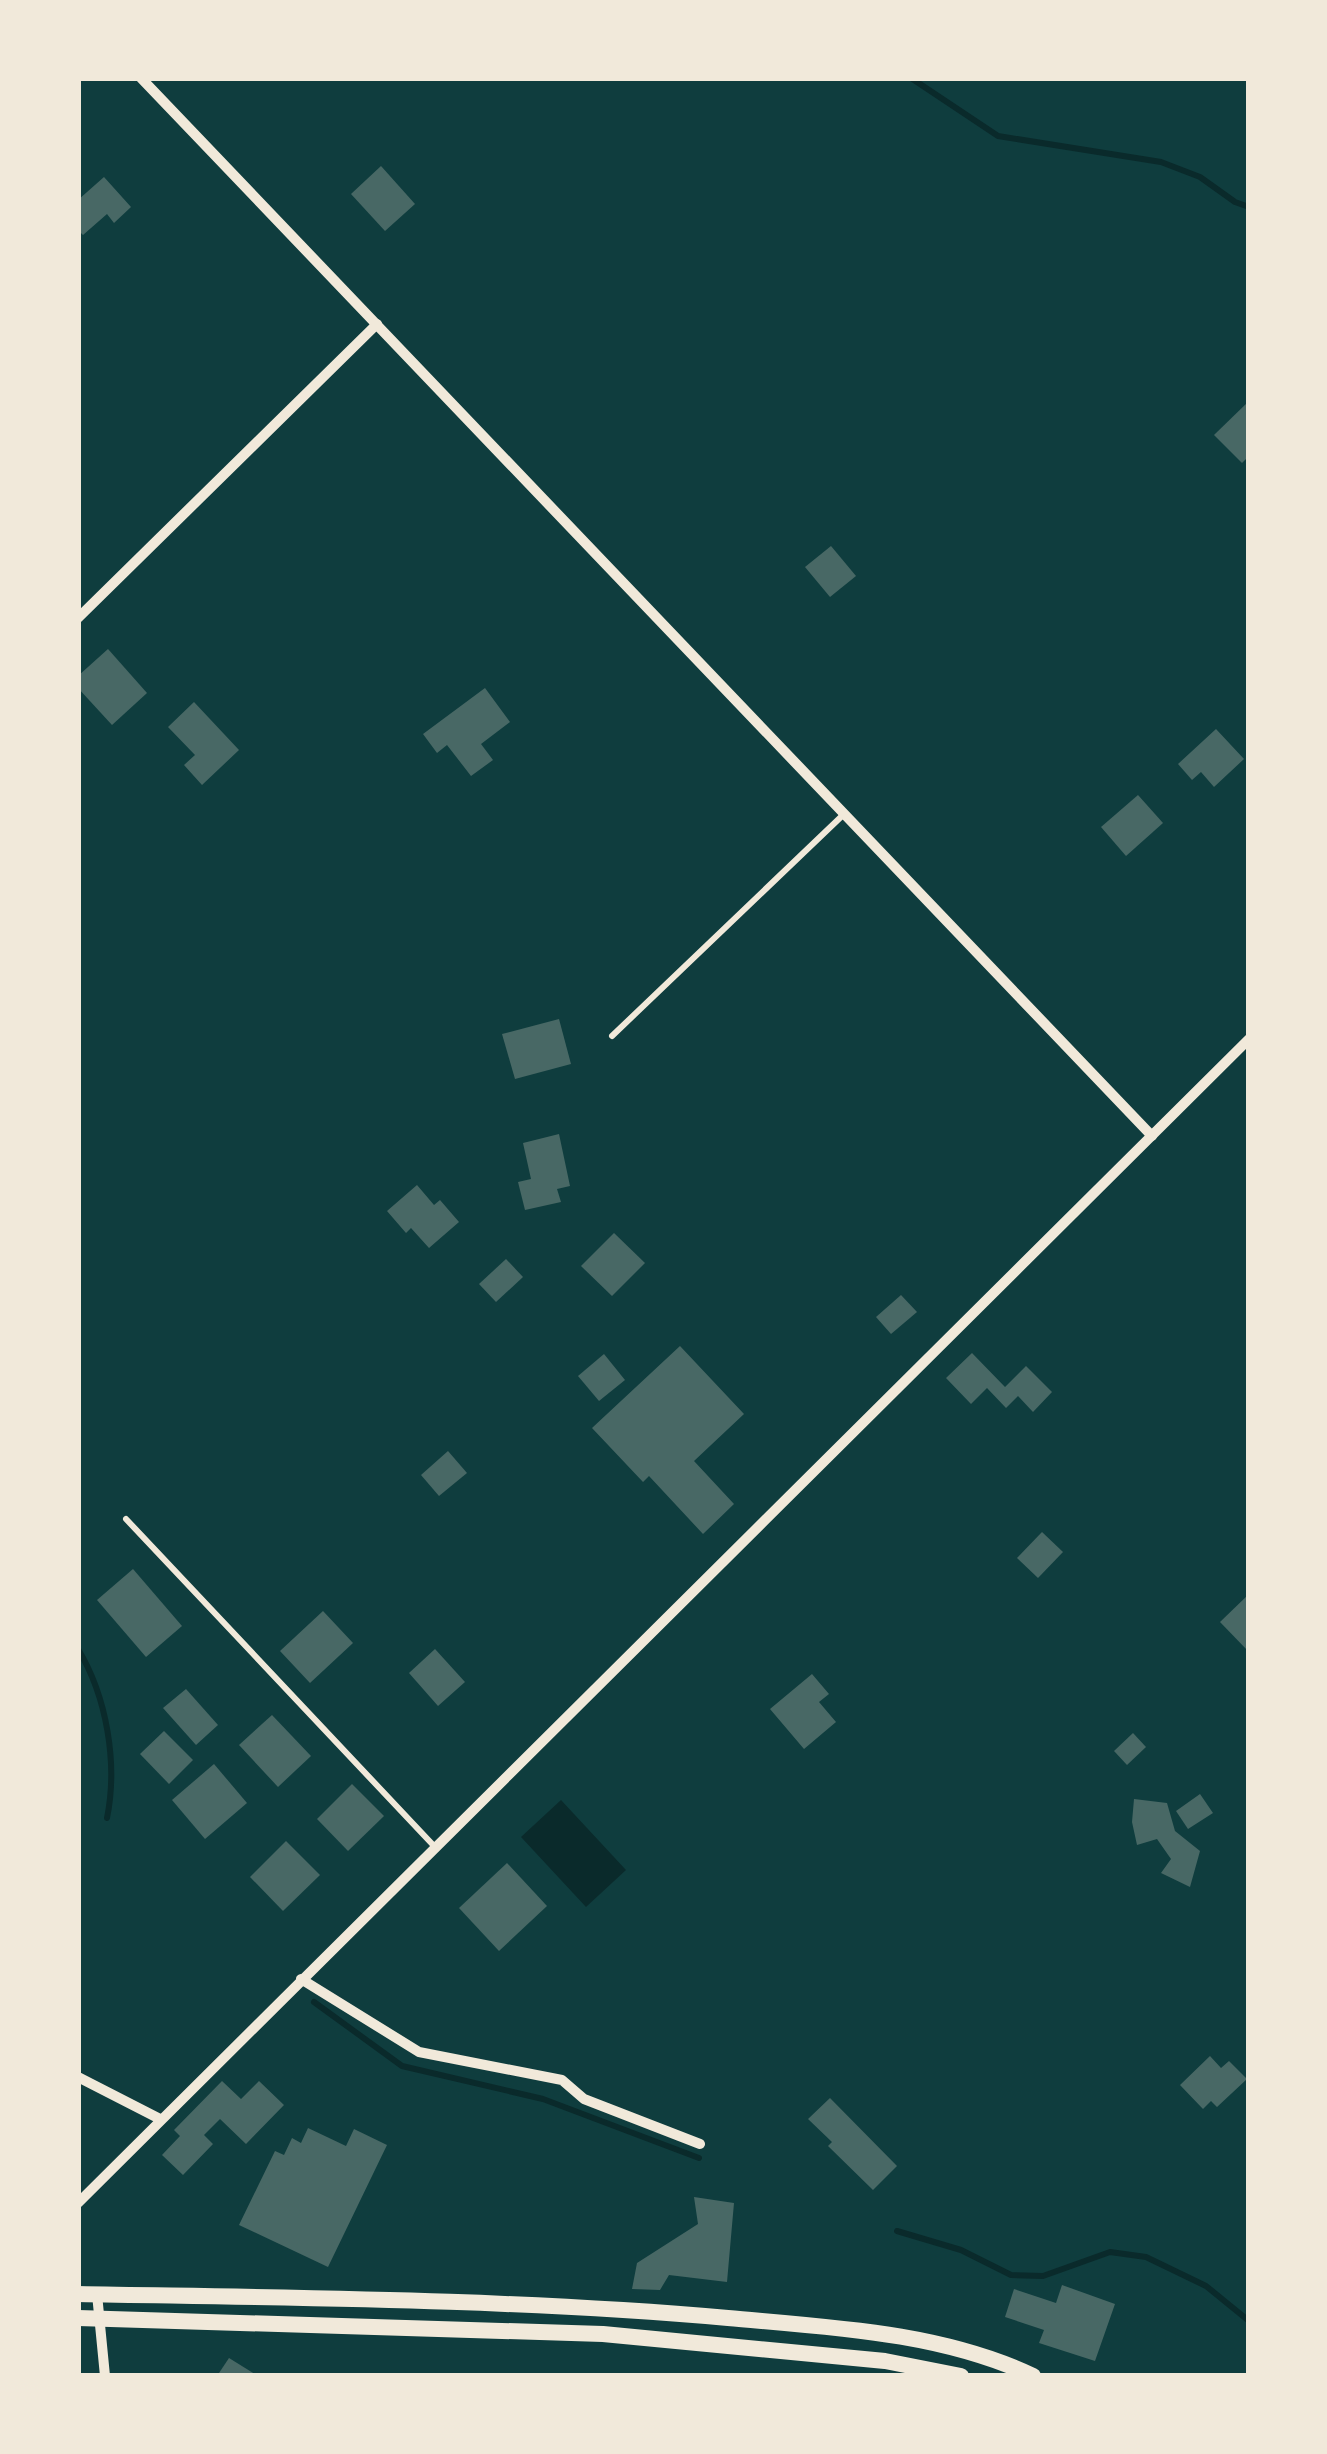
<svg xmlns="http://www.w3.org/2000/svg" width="1327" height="2454" font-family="Georgia,serif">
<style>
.water{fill:#0a2a2b}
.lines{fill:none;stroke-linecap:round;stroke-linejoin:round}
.stream{stroke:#0a2a2b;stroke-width:6}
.building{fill:#486865}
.service{stroke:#f1e9da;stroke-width:6}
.minor{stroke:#f1e9da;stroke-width:10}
.primary{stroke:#f1e9da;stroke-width:16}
</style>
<rect width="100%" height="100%" fill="#0f3d3e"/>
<!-- water -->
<polygon class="water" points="561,1800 626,1870 586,1907 521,1837"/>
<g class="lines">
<!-- stream -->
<g class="stream">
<polyline points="911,78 998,136 1161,162 1200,177 1235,202 1249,207"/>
<path d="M78,1649C107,1697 118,1764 107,1818"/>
<polyline points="314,2002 402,2066 543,2099 699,2158"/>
<polyline points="897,2231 961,2250 1011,2275 1043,2276 1110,2252 1146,2257 1206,2286 1249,2321"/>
</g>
</g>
<!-- building -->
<g class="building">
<polygon points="381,166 415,204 385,231 351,194"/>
<polygon points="104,177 131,207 114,223 107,214 83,235 78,230 78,200"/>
<polygon points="1249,401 1249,456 1242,463 1214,435"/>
<polygon points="831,546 856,576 830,597 805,567"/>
<polygon points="108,649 147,693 112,725 78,688 78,676"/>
<polygon points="485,688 510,722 481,744 493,760 471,776 447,745 437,753 423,734"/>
<polygon points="194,702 239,750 202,785 184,765 195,755 168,727"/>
<polygon points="1216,729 1244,759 1214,787 1201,772 1192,780 1178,764"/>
<polygon points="1138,795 1163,823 1126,856 1101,827"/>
<polygon points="559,1019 571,1064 515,1079 502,1034"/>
<polygon points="559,1134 570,1186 557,1189 561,1202 525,1210 518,1182 531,1179 523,1143"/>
<polygon points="417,1185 434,1205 440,1200 459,1222 429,1248 411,1228 406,1233 387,1211"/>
<polygon points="614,1233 645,1263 612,1296 581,1266"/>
<polygon points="506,1259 523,1277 496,1302 479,1284"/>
<polygon points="901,1295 917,1312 891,1334 876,1317"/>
<polygon points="680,1346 744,1414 694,1461 734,1504 703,1534 649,1476 643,1482 592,1428"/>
<polygon points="972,1353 1005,1387 1026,1366 1052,1392 1033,1412 1018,1396 1006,1408 987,1388 971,1404 946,1378"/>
<polygon points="604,1354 625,1380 599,1401 578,1376"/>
<polygon points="448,1451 467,1473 439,1496 421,1475"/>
<polygon points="1042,1532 1063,1552 1038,1578 1017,1558"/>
<polygon points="133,1569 182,1626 146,1657 97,1600"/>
<polygon points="1249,1594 1249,1652 1220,1622"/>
<polygon points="323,1611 353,1643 310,1683 280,1651"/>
<polygon points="435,1649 465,1682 438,1706 409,1673"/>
<polygon points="812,1674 829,1694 819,1702 836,1722 804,1749 770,1709"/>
<polygon points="186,1689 218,1725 196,1745 163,1708"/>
<polygon points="272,1715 311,1756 278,1787 239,1745"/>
<polygon points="164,1731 193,1760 169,1784 140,1754"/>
<polygon points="1133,1733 1146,1747 1127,1765 1114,1751"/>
<polygon points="214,1764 247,1803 205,1839 172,1800"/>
<polygon points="352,1784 384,1816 348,1851 317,1819"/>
<polygon points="1200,1794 1213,1813 1188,1829 1176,1811"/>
<polygon points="1134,1799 1167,1803 1175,1831 1200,1851 1190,1887 1161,1873 1171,1859 1157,1839 1137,1845 1132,1822"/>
<polygon points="286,1841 320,1875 283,1911 250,1877"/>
<polygon points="507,1863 547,1906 499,1951 459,1908"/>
<polygon points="1210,2056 1221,2068 1229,2061 1247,2079 1217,2107 1211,2101 1203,2109 1180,2085"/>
<polygon points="222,2081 241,2099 259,2081 284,2105 246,2144 220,2119 204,2135 213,2144 183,2175 162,2155 180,2136 174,2130"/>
<polygon points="830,2098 897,2166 873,2190 828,2146 832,2142 808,2119"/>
<polygon points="308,2128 346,2146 354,2129 387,2145 328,2267 239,2225 275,2151 284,2155 292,2138 301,2143"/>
<polygon points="694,2197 734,2203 727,2282 669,2275 660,2290 632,2289 637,2263 698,2224"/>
<polygon points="1062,2285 1115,2304 1095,2361 1039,2343 1044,2330 1005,2317 1014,2289 1056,2303"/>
<polygon points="229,2358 258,2376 217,2376"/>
</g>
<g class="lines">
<!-- service -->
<g class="service">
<polyline points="612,1036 843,815"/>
<polyline points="126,1519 435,1847"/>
</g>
<!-- minor -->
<g class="minor">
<polyline points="141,78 1152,1136"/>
<polyline points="78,618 377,324"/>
<polyline points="301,1979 419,2052 562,2080 584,2099 700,2144"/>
<polyline points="78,2077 160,2119"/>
<polyline points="78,2203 1249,1039"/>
<polyline points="97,2294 105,2376"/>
</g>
<!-- primary -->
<g class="primary">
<path d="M78,2294C295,2298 512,2299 728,2318C828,2327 941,2332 1033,2376"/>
<polyline points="78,2318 603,2334 885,2361 961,2376"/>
</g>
</g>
<!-- border -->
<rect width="1327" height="2454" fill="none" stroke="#f1e9da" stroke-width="162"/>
</svg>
